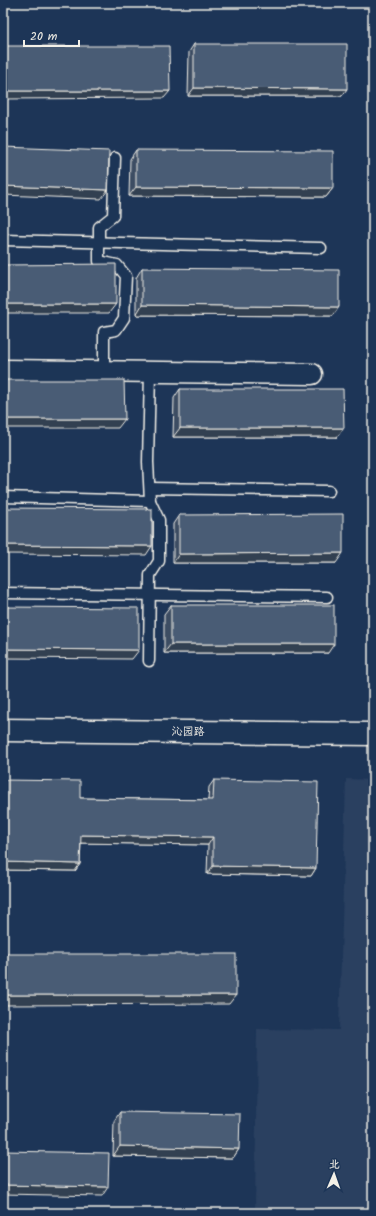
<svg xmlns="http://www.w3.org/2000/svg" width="376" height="1216" font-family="Kalam,'LXGW WenKai TC',sans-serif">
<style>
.built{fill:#2a4060}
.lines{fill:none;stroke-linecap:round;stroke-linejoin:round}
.service-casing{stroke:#f4f1e8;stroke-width:13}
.minor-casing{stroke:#f4f1e8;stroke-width:23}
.tertiary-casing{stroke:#f4f1e8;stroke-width:25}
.service{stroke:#1d3557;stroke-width:10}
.minor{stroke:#1d3557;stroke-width:20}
.tertiary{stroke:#1d3557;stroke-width:22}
.wall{fill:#3e4e64;stroke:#f4f1e8}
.shaded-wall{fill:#324051;stroke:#f4f1e8}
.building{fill:#485b74;stroke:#f4f1e8}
.labels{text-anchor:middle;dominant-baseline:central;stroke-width:4;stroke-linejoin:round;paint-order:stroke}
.street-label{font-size:11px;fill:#f4f1e8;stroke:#1d3557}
</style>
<rect width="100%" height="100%" fill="#1d3557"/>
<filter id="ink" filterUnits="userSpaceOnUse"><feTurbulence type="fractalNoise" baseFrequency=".025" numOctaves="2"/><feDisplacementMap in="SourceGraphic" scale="8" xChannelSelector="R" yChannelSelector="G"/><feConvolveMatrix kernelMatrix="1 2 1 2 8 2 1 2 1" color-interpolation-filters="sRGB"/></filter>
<g filter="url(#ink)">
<!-- built -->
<polygon class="built" points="346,779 373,780 373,1213 255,1213 257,1029 339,1030"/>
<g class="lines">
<defs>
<g id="service">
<polyline points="3,240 321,248"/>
<polyline points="104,371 104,332 116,330 124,318 126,276 117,265 99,261 99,227 113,216 115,158"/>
<polyline points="150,488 329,491"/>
<polyline points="3,497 150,501"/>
<polyline points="3,593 327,597"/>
<polyline points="149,661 150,575 159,561 159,520 150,501 148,462 150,372"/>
</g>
<polyline id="minor" points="3,370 312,374"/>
<polyline id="tertiary" points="3,730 373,734"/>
</defs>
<!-- service casing -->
<use href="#service" class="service-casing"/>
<!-- minor casing -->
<use href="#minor" class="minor-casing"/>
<!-- tertiary casing -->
<use href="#tertiary" class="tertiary-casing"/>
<!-- service -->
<use href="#service" class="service"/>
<!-- minor -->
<use href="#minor" class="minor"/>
<!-- tertiary -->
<use href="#tertiary" class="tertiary"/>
</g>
<!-- wall -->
<g class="wall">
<polygon points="194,44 342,96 188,96 189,52"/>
<polygon points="136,150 333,188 326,197 129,196 130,159"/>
<polygon points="142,268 333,316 136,315 136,278"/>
<polygon points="180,389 337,437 173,437 174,398"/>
<polygon points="179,515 336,563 173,563 173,524"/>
<polygon points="171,605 328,653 164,653 164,614"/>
<polygon points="3,780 80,798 208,800 209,787 214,780 316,868 311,876 207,874 208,845 81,843 80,864 75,871 3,870"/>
<polygon points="120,1112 239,1149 233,1158 113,1156 114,1121"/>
</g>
<!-- shaded-wall -->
<g class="shaded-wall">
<polygon points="194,88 347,89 342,96 188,96"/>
<polygon points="3,91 170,91 164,98 3,99"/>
<polygon points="3,186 108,190 101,199 3,195"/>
<polygon points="136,187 333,188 326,197 129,196"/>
<polygon points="3,304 116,304 109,313 3,313"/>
<polygon points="142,305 339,307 333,316 136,315"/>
<polygon points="3,419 125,419 118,428 3,428"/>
<polygon points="180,428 344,428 337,437 173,437"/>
<polygon points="3,545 152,546 146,555 3,554"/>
<polygon points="343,553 336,563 173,563 179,554"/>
<polygon points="171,644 334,644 328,653 164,653"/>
<polygon points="3,649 139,650 132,659 3,658"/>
<polygon points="81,835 213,837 208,845 76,843"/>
<polygon points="3,862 80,864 75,871 3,870"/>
<polygon points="213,866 316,868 311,876 207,874"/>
<polygon points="3,995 236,995 229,1004 3,1005"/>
<polygon points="120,1146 239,1149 233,1158 113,1156"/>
<polygon points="3,1185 108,1187 102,1196 3,1194"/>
</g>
<!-- building -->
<g class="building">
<polygon points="194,44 347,44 347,89 194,88"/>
<polygon points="3,46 169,46 170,91 3,91"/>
<polygon points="3,147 109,151 108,190 3,186"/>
<polygon points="136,150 333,151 333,188 136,187"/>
<polygon points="116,264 116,304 3,304 3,265"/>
<polygon points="142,268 339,270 339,307 142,305"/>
<polygon points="3,380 124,380 125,419 3,419"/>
<polygon points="180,389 343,389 344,428 180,428"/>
<polygon points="3,508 152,509 152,546 3,545"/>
<polygon points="343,514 343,553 179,554 179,515"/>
<rect x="171" y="605" width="163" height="39"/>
<polygon points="3,607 139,608 139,650 3,649"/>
<polygon points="3,780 80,781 80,798 213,800 214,780 318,782 316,868 213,866 213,837 81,835 80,864 3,862"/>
<rect x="3" y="954" width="233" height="41"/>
<polygon points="120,1112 240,1114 239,1149 120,1146"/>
<polygon points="3,1151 109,1153 108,1187 3,1185"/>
</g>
</g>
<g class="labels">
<!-- street labels -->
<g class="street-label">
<text transform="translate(188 732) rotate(1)">沁园路</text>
</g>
</g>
<!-- margin -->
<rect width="376" height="1216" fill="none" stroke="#1d3557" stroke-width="16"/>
<rect x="8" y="8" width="360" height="1200" fill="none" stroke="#f4f1e8" stroke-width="1.5" filter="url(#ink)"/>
<!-- north arrow -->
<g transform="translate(334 1174) rotate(2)" stroke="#1d3557" stroke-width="3" paint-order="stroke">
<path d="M0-3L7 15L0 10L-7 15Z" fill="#f4f1e8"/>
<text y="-6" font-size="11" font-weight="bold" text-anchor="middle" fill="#f4f1e8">北</text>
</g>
<!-- scale -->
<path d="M24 40v6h55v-6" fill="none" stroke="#f4f1e8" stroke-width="2"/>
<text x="30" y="40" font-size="12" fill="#f4f1e8" stroke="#1d3557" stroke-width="3" paint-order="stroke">20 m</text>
</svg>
